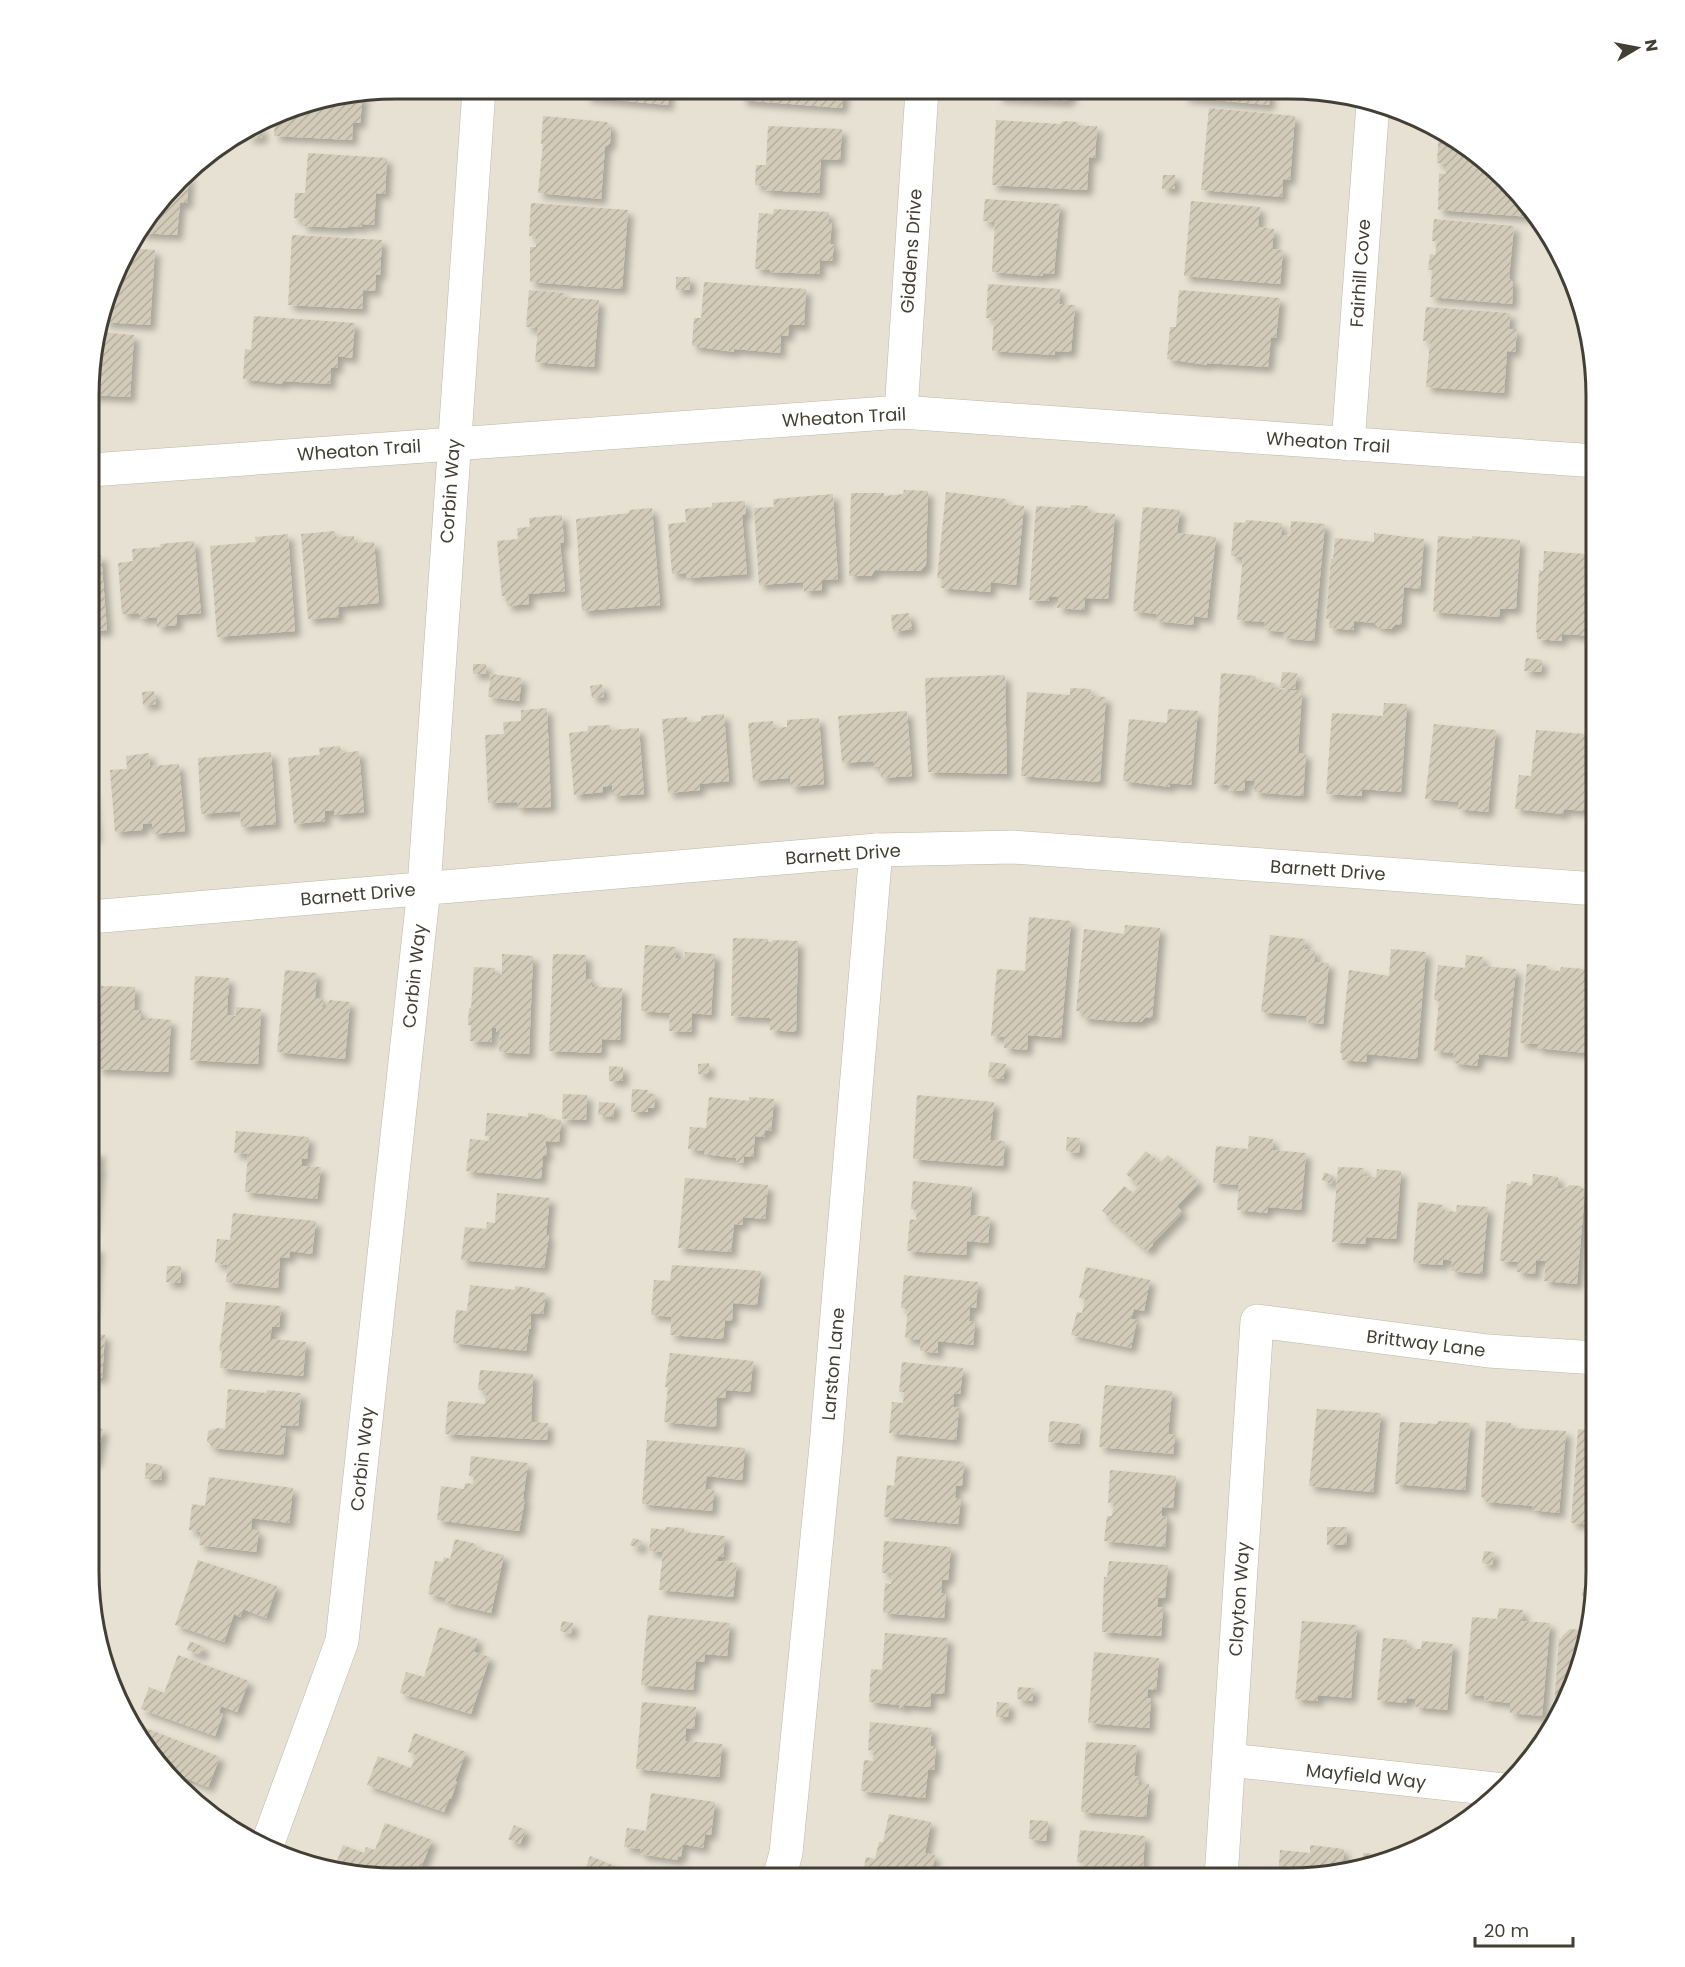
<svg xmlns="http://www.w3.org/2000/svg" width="1685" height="1967" font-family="Poppins,sans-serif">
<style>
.residential{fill:#e6e1d2}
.building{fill:url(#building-hatch);filter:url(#shadow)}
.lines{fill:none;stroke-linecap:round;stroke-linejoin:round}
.minor-casing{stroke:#bdb7a7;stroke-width:34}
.minor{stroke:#fff;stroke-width:33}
.labels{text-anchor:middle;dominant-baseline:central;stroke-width:4.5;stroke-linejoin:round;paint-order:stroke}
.street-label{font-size:18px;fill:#443f34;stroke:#fff}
.rim{fill:none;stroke:#443f34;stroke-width:3}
</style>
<defs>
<pattern id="building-hatch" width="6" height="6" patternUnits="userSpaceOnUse" patternTransform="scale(1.5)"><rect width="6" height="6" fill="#d3cbb9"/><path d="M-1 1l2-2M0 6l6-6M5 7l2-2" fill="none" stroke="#b6afa0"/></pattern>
<filter id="shadow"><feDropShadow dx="5.5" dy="5.5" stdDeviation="3" flood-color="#0004"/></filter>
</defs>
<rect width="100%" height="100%" fill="#f2eee4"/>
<!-- residential -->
<polygon class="residential" points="396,89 1329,91 1406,112 1460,141 1520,193 1555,242 1586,316 1596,396 1596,1591 1580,1669 1545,1741 1506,1789 1443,1837 1369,1868 1308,1878 376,1878 298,1862 242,1837 179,1789 130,1725 99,1651 89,1571 91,356 130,243 194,165 297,105"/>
<!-- building -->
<g class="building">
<polygon points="586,89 669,89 668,105 585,97"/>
<polygon points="742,89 844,90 842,108 741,100"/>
<polygon points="997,90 1073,90 1072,96 1066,101 997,97"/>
<polygon points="1183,91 1270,91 1269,105 1183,97"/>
<polygon points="363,94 360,123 353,123 352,140 274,136 275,118 297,105"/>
<polygon points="1209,108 1295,116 1290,180 1283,179 1282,197 1201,190"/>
<polygon points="543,116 607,122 611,128 610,143 605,147 601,199 538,193 543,144 541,144"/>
<polygon points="996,120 1060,124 1063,121 1077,122 1080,126 1097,126 1095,158 1089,157 1087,190 992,185"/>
<polygon points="262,125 262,138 247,138 247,134"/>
<polygon points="768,126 842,129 840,160 821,159 819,193 764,190 765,186 755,185 756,165 766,165"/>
<polygon points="1439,130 1460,141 1520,193 1532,209 1531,217 1438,210 1439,173 1446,174 1446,164 1437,163"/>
<polygon points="308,153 387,158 385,194 376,193 374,225 362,224 362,227 348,226 348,228 302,226 303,219 294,218 295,193 305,193"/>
<polygon points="187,173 189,173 187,203 180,203 177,235 138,233"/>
<polygon points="1163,175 1175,175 1175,189 1162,189"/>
<polygon points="985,199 1060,204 1054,274 1043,273 1043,276 992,272 995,222 983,221"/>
<polygon points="1191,201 1260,207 1258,227 1274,229 1272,249 1283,250 1280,284 1184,276"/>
<polygon points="531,203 628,210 622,289 530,282 530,247 536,247 536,237 529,236"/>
<polygon points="774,209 829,212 828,222 832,222 830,244 834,244 832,261 820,260 819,274 770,272 770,270 755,269 759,213 773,214"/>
<polygon points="1434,219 1514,226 1509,278 1513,282 1512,304 1430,297 1432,270 1428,270 1430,254 1435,255 1437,241 1432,241"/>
<polygon points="292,235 382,240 380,275 376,275 375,291 363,290 362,309 288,305"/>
<polygon points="128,248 155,250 150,325 103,322"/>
<rect x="676" y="277" width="14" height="13"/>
<polygon points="704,282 806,289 804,325 789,325 788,336 781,335 780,353 734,349 734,352 692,346 694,318 701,318"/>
<polygon points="988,284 1060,289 1059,304 1075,305 1071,352 1055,351 1055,355 992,351 994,319 986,318"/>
<polygon points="529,290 565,293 564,297 599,300 594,367 535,362 538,328 526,327"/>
<polygon points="1179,290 1280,298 1276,338 1271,337 1268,367 1207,363 1207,365 1167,359 1170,327 1176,327"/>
<polygon points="1426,307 1510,313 1509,329 1517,329 1515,352 1507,351 1504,393 1426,387 1430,341 1423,341"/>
<polygon points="254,316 355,323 352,358 338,356 337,368 331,368 330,384 283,381 283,384 243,379 245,349 251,350"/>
<polygon points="99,332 134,335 130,397 91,395 91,356"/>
<polygon points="904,490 928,491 926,565 920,571 875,570 871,576 849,576 851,493 884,493 884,496 903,494"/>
<polygon points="946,492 1006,499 1005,504 1024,506 1016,585 991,582 990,592 941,588 942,579 937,578"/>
<polygon points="833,494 838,579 822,580 822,590 804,591 803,582 759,585 754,508 774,507 773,499"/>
<polygon points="745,501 746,515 742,515 747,574 687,578 686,573 672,574 668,524 686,522 685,509 712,507 712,503"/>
<polygon points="1071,505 1088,506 1087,512 1115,514 1108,599 1085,598 1084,610 1057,608 1059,597 1049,596 1049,601 1029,600 1036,506 1070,508"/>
<polygon points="1143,507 1180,510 1177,533 1216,537 1207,618 1194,616 1193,625 1156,621 1156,614 1133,611"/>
<polygon points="652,508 660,605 582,611 576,519 629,513 629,510"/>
<polygon points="562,515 564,543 560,543 565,591 528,594 529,604 507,606 506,596 502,596 497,541 518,539 517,528 530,527 529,518"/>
<polygon points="1246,520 1282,523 1281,535 1290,536 1291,521 1325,524 1314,641 1283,638 1284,632 1264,630 1265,622 1237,620 1243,557 1231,556 1234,522 1245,523"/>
<polygon points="335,531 336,537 354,536 354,543 374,542 379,603 338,607 339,617 308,619 301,534"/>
<polygon points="1374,533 1424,539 1420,589 1404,587 1401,625 1396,624 1391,629 1379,628 1374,623 1354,621 1354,630 1329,628 1330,619 1326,619 1331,559 1333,559 1335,538 1374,542"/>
<polygon points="288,534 295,631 217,637 210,546 256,542 255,537"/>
<polygon points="1438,536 1472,539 1472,536 1520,540 1516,609 1500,609 1499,617 1433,612"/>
<polygon points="194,541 201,613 177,615 177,625 157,627 157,617 139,619 139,613 122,614 118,563 133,561 132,549 161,547 160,544"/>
<polygon points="1587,546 1596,547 1596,636 1562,634 1562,641 1537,639 1537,632 1536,632 1539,570 1543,571 1544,551 1586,554"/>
<polygon points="101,555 107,630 91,631 91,556"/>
<polygon points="909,613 912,629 893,632 891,615"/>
<polygon points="1526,658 1542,660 1541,672 1524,671"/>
<rect x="473" y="664" width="13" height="10"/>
<polygon points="1282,672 1297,673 1295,689 1280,688"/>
<polygon points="1221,673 1256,676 1255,681 1275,683 1274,689 1302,691 1298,753 1306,753 1303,796 1254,792 1255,781 1245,780 1245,791 1228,790 1228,785 1214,784"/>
<polygon points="491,674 522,678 519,701 488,697"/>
<polygon points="1005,675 1007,774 928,772 925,678"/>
<polygon points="602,684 604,697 592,698 590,686"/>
<polygon points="1070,688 1091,689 1090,696 1106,697 1100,782 1021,776 1027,692 1070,695"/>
<polygon points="154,691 156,704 143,705 142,692"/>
<polygon points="1384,703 1407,704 1401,792 1362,789 1362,796 1326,794 1332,713 1383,716"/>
<polygon points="547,708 551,807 517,808 517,802 488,803 485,735 504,734 503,722 521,721 521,710"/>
<polygon points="1168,709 1198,711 1191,785 1170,783 1170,787 1123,781 1129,719 1167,723"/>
<polygon points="907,711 912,776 881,778 880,767 873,767 873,761 842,763 838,716"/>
<polygon points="724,714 729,781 699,784 700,790 668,793 662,719 687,717 688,723 701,721 701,716"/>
<polygon points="819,718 824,784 791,787 790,778 753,781 748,723 773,721 773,728 787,727 787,720"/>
<polygon points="1586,719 1596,720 1596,796 1585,795 1584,811 1564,809 1564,814 1515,809 1519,775 1531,776 1536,730 1585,734"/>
<polygon points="1434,724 1496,730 1488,812 1458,809 1459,802 1425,799"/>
<polygon points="610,725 611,730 639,728 644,794 612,796 612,785 603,787 603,792 574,795 569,733 588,731 588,726"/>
<polygon points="340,746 341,753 359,751 364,812 334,815 334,811 325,811 325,821 294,824 288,758 320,755 319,748"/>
<polygon points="271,752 276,824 241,827 240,811 201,814 198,758"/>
<polygon points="149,753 150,766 179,764 185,831 152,834 152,823 143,824 143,830 115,832 110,770 127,769 126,756"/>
<polygon points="90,792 92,792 96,837 90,838"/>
<polygon points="1029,917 1071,921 1061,1038 1028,1035 1027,1050 1004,1048 1005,1037 991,1036 997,969 1025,971"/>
<polygon points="1125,925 1160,928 1152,1018 1146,1017 1141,1022 1127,1022 1082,1018 1083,1011 1076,1011 1084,929 1124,934"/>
<polygon points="1270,935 1305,939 1304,949 1315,950 1314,962 1329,963 1323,1024 1306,1022 1307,1016 1261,1012"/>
<polygon points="733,938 768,939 768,942 773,942 773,940 798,941 796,1032 770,1030 770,1018 731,1016"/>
<polygon points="645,945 676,947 675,958 685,958 685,952 715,954 711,1015 692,1013 691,1032 669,1031 670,1013 641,1011"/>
<polygon points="1391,949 1426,952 1417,1059 1367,1054 1366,1062 1342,1060 1342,1053 1340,1053 1349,970 1389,976"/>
<polygon points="502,954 533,956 529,1054 499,1052 500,1032 496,1032 496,1028 492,1028 492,1042 470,1041 471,1025 468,1025 469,1008 471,1008 474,967 495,968 495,975 502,975"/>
<polygon points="553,954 586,955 586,979 592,979 592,987 622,988 620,1040 602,1039 601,1053 549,1051"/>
<polygon points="1466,955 1483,957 1482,966 1516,969 1507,1057 1479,1054 1477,1066 1453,1063 1454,1053 1434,1051 1439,1001 1434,1000 1438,965 1465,968"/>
<polygon points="1527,964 1547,966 1547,970 1560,971 1561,967 1596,970 1596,1054 1537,1048 1537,1044 1520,1043"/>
<polygon points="285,970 317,973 315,998 323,998 322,1007 328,1007 329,1000 350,1002 345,1059 277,1052"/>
<polygon points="195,976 229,978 227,1015 236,1016 236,1007 261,1009 258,1064 190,1060"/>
<polygon points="101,986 135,987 134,1010 141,1010 141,1020 147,1020 147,1018 171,1020 168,1072 97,1069"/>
<polygon points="990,1062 1006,1064 1003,1079 988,1077"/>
<polygon points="709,1063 709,1074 698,1074 698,1064"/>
<polygon points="609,1066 623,1067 623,1081 609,1081"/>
<polygon points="632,1089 648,1090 647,1094 655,1094 654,1108 648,1108 648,1112 631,1112"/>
<polygon points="563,1094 587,1095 586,1120 562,1119"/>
<polygon points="917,1095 994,1102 990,1140 1005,1141 1003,1166 913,1159"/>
<polygon points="709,1097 749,1101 749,1097 774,1099 771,1131 765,1130 765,1137 755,1136 753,1157 744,1156 743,1163 736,1162 736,1158 704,1154 705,1151 688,1149 690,1127 706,1128"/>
<polygon points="599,1102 615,1103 613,1117 598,1115"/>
<polygon points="487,1113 528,1117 528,1113 545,1115 545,1118 561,1120 559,1142 546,1141 545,1147 547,1147 546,1156 543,1156 541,1179 466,1171 470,1139 489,1141 490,1136 485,1136"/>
<polygon points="236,1131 309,1137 307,1159 302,1158 302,1166 321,1167 317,1199 245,1192 248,1154 234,1153"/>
<polygon points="1249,1136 1273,1139 1272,1150 1306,1153 1301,1210 1268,1207 1267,1213 1237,1210 1239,1185 1213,1183 1216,1146 1248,1149"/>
<polygon points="1067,1137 1080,1138 1079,1153 1066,1151"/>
<polygon points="89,1151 100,1152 98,1165 100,1165 93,1227 89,1227"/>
<polygon points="1146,1151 1160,1163 1168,1155 1199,1183 1177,1206 1183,1212 1152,1244 1153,1245 1147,1251 1102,1211 1124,1186 1133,1193 1139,1186 1126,1174"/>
<polygon points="1338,1167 1364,1168 1363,1176 1376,1177 1377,1169 1401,1171 1396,1239 1366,1237 1365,1244 1332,1242"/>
<polygon points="1324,1172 1334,1176 1331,1184 1322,1180"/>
<polygon points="1533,1174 1558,1177 1558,1188 1565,1189 1570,1185 1580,1186 1585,1190 1577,1284 1544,1281 1546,1261 1536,1260 1535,1274 1517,1272 1517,1262 1500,1261 1507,1184 1511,1184 1511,1181 1527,1183 1527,1186 1532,1186"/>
<polygon points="685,1178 768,1185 765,1219 743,1217 742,1225 734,1224 731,1252 678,1248"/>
<polygon points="913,1181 972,1187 970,1215 990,1217 988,1243 967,1241 966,1255 907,1251 910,1219 916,1220 917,1210 911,1209"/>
<polygon points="497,1193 550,1198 546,1235 549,1235 544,1268 461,1260 465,1227 486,1229 487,1222 495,1223"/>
<polygon points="1418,1202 1443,1205 1442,1210 1456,1212 1457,1205 1488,1207 1482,1274 1451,1271 1452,1261 1443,1259 1443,1265 1413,1263"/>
<polygon points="233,1213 316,1221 312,1254 290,1251 289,1258 280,1257 278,1288 226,1282 228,1265 215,1263 217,1239 230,1240"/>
<polygon points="1593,1226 1596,1226 1596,1279 1589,1278"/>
<polygon points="89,1246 98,1247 92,1312 89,1312"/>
<polygon points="672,1265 761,1271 757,1305 733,1303 732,1321 725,1320 723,1339 670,1335 672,1317 651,1315 654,1280 670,1281"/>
<polygon points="167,1266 181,1266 180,1283 166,1282"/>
<polygon points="1086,1267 1150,1280 1144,1311 1134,1309 1131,1319 1137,1320 1131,1348 1071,1335 1077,1312 1082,1313 1085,1299 1079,1298"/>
<polygon points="904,1275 978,1282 976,1308 970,1307 969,1321 975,1322 973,1345 938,1341 938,1353 920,1351 921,1340 905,1338 908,1309 901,1308"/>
<polygon points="470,1285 515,1290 515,1286 530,1288 529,1291 546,1293 543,1314 531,1313 531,1329 529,1329 526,1351 453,1343 456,1310 467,1311"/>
<polygon points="226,1302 281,1306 279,1327 272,1327 270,1339 306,1342 303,1376 220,1368 222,1351 219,1351"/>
<polygon points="89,1333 105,1335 102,1378 91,1377 91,1381 89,1381"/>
<polygon points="670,1353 753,1361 750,1392 726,1390 725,1398 717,1397 716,1427 664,1422 668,1387 665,1387"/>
<polygon points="902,1362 963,1368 960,1394 954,1393 953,1407 959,1408 956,1440 889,1433 892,1402 903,1403 904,1392 899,1392"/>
<polygon points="480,1370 533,1374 531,1422 548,1423 547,1440 445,1434 448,1401 485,1404 486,1391 478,1390"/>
<polygon points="1105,1385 1172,1391 1168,1434 1175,1434 1173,1454 1099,1447"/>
<polygon points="228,1389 266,1393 267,1390 301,1393 298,1426 281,1425 280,1428 286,1428 283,1455 213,1448 207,1441 208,1431 217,1428 225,1429"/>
<polygon points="1317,1409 1381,1413 1373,1492 1309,1486"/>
<polygon points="1050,1421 1081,1424 1079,1444 1048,1442"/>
<polygon points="1438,1421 1470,1423 1465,1490 1395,1484 1400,1422 1437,1424"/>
<polygon points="1486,1421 1511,1423 1511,1428 1566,1431 1559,1513 1532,1510 1533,1506 1487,1502 1481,1496"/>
<polygon points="89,1427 103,1429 96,1462 89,1461"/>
<polygon points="1578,1429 1596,1431 1596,1525 1571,1523"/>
<polygon points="647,1440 745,1448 742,1480 707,1476 705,1489 714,1490 712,1511 642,1504"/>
<polygon points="471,1456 528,1463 523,1499 525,1499 519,1531 437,1520 441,1486 464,1489 465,1483 473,1484 474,1477 469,1476"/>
<polygon points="897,1456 964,1462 962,1486 956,1486 955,1498 961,1498 958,1524 884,1517 887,1485 894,1486"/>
<polygon points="146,1463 162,1465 161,1480 145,1479"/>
<polygon points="1110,1470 1176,1476 1173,1508 1162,1507 1162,1516 1167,1517 1165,1547 1104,1541 1107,1516 1112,1516 1114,1503 1108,1503"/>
<polygon points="209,1477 293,1488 289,1523 252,1518 251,1529 259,1531 256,1552 199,1545 201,1532 189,1530 192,1504 205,1506"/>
<polygon points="666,1527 684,1528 684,1532 725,1536 723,1557 718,1556 717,1561 737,1563 733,1597 659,1590 663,1552 649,1551 651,1528 665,1530"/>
<polygon points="1327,1527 1347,1527 1346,1545 1327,1545"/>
<polygon points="633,1538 643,1541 640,1549 630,1545"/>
<polygon points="455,1539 476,1544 475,1548 504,1555 491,1613 445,1602 446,1598 428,1594 435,1561 443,1562 444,1557 450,1559"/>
<polygon points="884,1541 951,1547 948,1580 942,1580 941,1593 946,1593 944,1618 883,1613 885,1583 891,1584 892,1573 882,1573"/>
<polygon points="1484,1551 1494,1552 1492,1565 1482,1563"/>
<polygon points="198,1560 277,1586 266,1618 243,1609 240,1617 234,1614 224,1642 175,1625"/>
<polygon points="1109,1561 1168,1565 1165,1598 1158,1598 1158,1607 1163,1607 1161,1636 1102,1632 1104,1577 1107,1577"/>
<polygon points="1583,1588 1589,1589 1588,1596 1582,1596"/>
<polygon points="1499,1608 1523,1610 1522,1621 1550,1623 1542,1716 1510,1713 1510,1703 1484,1700 1484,1696 1465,1694 1472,1617 1497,1619"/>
<polygon points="648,1615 730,1623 727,1656 705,1654 704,1662 696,1661 693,1690 641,1685"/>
<polygon points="562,1621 573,1623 571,1634 560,1631"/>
<polygon points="1302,1621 1357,1625 1351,1698 1318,1695 1318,1701 1295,1699"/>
<polygon points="439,1627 478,1639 474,1652 490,1657 471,1714 400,1693 406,1672 424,1677"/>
<polygon points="1570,1629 1581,1630 1584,1637 1587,1637 1580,1669 1556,1719 1553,1718 1559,1639 1561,1639 1562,1636"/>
<polygon points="885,1633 948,1638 944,1694 931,1693 930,1707 904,1705 904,1708 899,1708 900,1705 869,1702 871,1669 882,1670"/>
<polygon points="1383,1638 1407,1640 1406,1648 1421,1649 1422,1641 1453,1644 1447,1710 1415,1707 1416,1699 1407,1698 1406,1703 1377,1700"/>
<polygon points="190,1641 204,1647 201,1655 187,1650"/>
<polygon points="1094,1652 1159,1658 1156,1690 1148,1689 1147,1698 1151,1698 1149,1728 1088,1723"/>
<polygon points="178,1655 249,1681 237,1712 221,1706 219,1713 223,1714 215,1736 141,1709 149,1687 164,1693"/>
<polygon points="1018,1687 1034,1688 1032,1701 1017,1699"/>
<polygon points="642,1702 696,1707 694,1729 686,1728 685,1741 722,1744 719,1777 636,1769"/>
<polygon points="997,1702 1009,1703 1008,1717 996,1717"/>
<polygon points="870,1722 932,1728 930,1746 936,1746 934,1770 928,1770 925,1798 861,1791 864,1760 873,1761 874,1751 868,1750"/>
<polygon points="143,1727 220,1757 208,1787 186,1778 183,1785 175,1783 139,1737"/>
<polygon points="414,1733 466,1752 455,1781 457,1782 451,1799 449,1799 444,1812 367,1785 378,1756 411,1768 416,1755 408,1752"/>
<polygon points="1086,1742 1137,1745 1134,1776 1139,1777 1138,1784 1149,1784 1146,1817 1081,1812"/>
<polygon points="651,1793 715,1802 711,1835 705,1834 703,1848 683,1844 681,1857 678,1856 678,1860 640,1854 641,1849 624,1847 627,1828 646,1831"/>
<polygon points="889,1814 931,1822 925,1853 935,1855 932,1872 921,1870 920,1878 862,1877 866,1857 875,1859 879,1842 883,1842"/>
<polygon points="1030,1820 1048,1821 1046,1841 1029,1839"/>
<polygon points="385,1823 432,1840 419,1873 422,1875 421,1878 376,1878 334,1869 343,1845 364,1853 366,1847 375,1850"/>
<polygon points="514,1825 526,1830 520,1844 508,1839"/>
<polygon points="1080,1830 1145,1836 1143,1868 1132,1867 1131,1878 1082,1878 1083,1863 1077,1862"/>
<polygon points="1310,1845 1344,1849 1342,1872 1308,1878 1278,1878 1280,1850 1310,1853"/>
<polygon points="1363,1853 1397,1856 1362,1869"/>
<polygon points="590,1856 645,1878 582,1878"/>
</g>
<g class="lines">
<defs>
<g id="minor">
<polyline points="901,412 922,90"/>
<polyline points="1348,444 1373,103"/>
<polyline points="91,470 901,412 1596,461"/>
<polyline points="90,917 876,850 1013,847 1596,889"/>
<polyline points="1229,1760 1504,1790"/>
<polyline points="266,1848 342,1641 424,888 479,89"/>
<polyline points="779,1878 786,1853 826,1446 876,850"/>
<polyline points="1221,1878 1257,1321 1488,1351 1596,1358"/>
</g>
</defs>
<!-- minor casing -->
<use href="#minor" class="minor-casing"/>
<!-- minor -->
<use href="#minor" class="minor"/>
</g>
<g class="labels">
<!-- street labels -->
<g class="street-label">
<text transform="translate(911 251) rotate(-86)">Giddens Drive</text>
<text transform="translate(1360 273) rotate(-86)">Fairhill Cove</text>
<text transform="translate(844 417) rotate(-3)">Wheaton Trail</text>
<text transform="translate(1328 442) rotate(4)">Wheaton Trail</text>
<text transform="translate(359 450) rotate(-4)">Wheaton Trail</text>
<text transform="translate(450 491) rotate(-86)">Corbin Way</text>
<text transform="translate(843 854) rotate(-4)">Barnett Drive</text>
<text transform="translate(1328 870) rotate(4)">Barnett Drive</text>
<text transform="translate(358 894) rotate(-5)">Barnett Drive</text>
<text transform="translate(414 976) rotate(-84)">Corbin Way</text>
<text transform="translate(1426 1343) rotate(7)">Brittway Lane</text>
<text transform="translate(833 1364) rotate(-85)">Larston Lane</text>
<text transform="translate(362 1459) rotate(-84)">Corbin Way</text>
<text transform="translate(1239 1599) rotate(-86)">Clayton Way</text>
<text transform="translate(1366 1776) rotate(6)">Mayfield Way</text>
</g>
</g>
<!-- crop -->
<path d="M0 0H1685V1967H0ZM396 99H1289A297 297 0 0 1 1586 396V1571A297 297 0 0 1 1289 1868H396A297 297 0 0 1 99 1571V396A297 297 0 0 1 396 99Z" fill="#fff" fill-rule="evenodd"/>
<path class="rim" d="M396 99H1289A297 297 0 0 1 1586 396V1571A297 297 0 0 1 1289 1868H396A297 297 0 0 1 99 1571V396A297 297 0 0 1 396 99Z"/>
<!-- north arrow -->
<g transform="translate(1637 48) rotate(80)" stroke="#ffffff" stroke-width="4.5" paint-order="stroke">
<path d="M0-4.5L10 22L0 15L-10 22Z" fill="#443f34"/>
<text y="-9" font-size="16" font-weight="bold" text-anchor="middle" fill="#443f34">N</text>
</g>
<!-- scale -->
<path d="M1475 1937v9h98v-9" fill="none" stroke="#443f34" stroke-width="3"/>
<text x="1484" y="1937" font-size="18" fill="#443f34" stroke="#ffffff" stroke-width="4.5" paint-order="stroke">20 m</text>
</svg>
